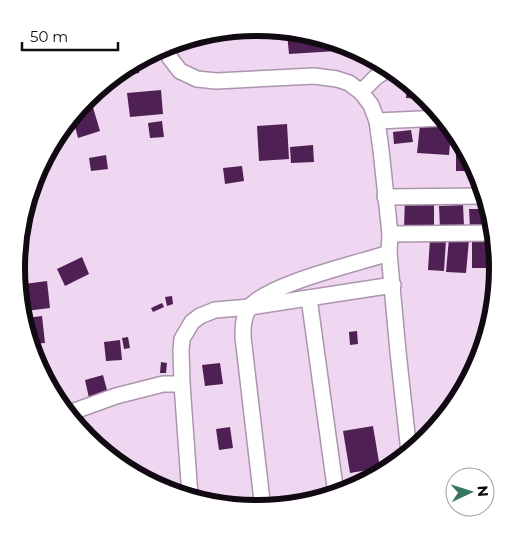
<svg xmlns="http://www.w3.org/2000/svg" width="515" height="537" font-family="Montserrat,sans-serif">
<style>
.building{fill:#4f2053}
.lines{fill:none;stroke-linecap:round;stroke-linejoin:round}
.minor-casing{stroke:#ac95ae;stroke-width:18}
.minor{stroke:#fff;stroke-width:15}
.rim{fill:none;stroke:#120a13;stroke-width:6}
</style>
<rect width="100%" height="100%" fill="#f0d7f1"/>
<!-- building -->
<g class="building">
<polygon points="287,33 336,43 337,51 289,54"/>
<polygon points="138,64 139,73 119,76"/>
<polygon points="407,84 422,94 422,99 406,98"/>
<polygon points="161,90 163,114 130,117 127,93"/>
<polygon points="92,104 100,131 78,138 73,119 80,108"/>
<polygon points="162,121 164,137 150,138 148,123"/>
<polygon points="287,124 289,159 259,161 257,126"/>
<polygon points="420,125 447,127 451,132 449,155 417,153"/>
<polygon points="411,130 413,142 394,144 393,132"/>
<polygon points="453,135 462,149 453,149"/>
<polygon points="313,145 314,162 291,163 290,147"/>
<polygon points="456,153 465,153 469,159 469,171 456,171"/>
<polygon points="106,155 108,169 91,171 89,158"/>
<polygon points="242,166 244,181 225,184 223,168"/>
<polygon points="405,197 434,197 434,229 404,228"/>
<polygon points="30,200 32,200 34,216 26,218"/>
<polygon points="463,205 464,226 440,228 439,206"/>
<polygon points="469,209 487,209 488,228 470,228"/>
<polygon points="449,238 469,240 466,273 446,272"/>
<polygon points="430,239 446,240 444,271 428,270"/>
<rect x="472" y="241" width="21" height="27"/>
<polygon points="82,257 89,274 65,286 57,269"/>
<polygon points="47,281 50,308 26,311 24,284"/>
<polygon points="172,296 173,304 167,306 165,297"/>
<polygon points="162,303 164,307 153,312 151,308"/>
<polygon points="42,316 45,343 31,344 26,318"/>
<polygon points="357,331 358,344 350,345 349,332"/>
<polygon points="128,337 130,348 124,349 122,338"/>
<polygon points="120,340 122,360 106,361 104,342"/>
<polygon points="161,362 167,363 166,373 160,373"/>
<polygon points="220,363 223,384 205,386 202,365"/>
<polygon points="103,375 108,394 89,398 85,380"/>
<polygon points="373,426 380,468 350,473 343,431"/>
<polygon points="230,427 233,448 219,450 216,429"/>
</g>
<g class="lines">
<defs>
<g id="minor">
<polyline points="165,46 170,58 180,71 197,79 216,81 314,76 337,79 349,83 361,92 371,105 377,121 381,150 390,234 389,253 398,352 409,452"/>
<polyline points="361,92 376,77 387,70"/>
<polyline points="377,121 442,118"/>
<polyline points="385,197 484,196"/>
<polyline points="390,234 492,233"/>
<polyline points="309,298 336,494"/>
<polyline points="69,413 116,396 163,384 182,384"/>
<polyline points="190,496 182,384 181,350 182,339 192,322 200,316 215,310 250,307 393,285"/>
<path d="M263,509L243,337C243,327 243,317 249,308C266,284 359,263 389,253"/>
</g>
</defs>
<!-- minor casing -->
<use href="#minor" class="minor-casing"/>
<!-- minor -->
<use href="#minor" class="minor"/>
</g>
<!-- crop -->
<path d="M0 0H515V537H0ZM25 268a232 232 0 1 1 464 0a232 232 0 1 1-464 0Z" fill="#fff" fill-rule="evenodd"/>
<path class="rim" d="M25 268a232 232 0 1 1 464 0a232 232 0 1 1-464 0Z"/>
<!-- north arrow -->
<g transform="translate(470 492) rotate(86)"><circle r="24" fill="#ffffff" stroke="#a09da1"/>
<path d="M0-4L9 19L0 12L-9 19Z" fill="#377664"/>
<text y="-8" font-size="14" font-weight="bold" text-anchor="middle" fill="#120a13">N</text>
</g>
<!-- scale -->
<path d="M22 42v8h96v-8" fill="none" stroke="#120a13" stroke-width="2.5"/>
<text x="30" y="42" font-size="15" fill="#120a13" stroke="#ffffff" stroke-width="4" paint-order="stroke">50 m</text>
</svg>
